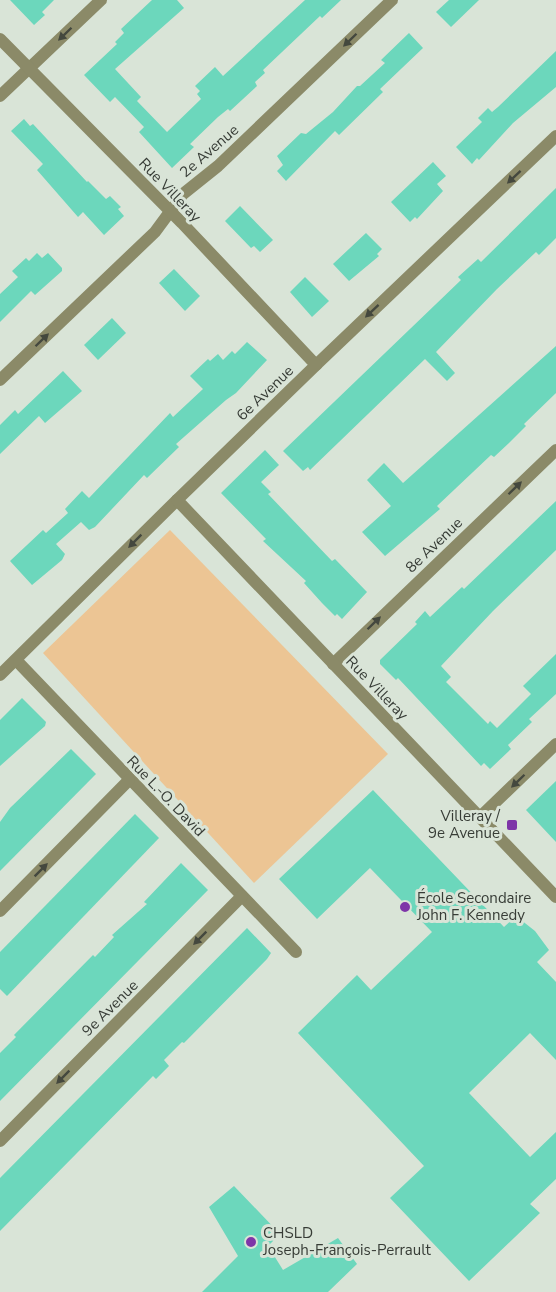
<svg xmlns="http://www.w3.org/2000/svg" width="556" height="1292" font-family="'Nunito Sans',sans-serif">
<style>
.green{fill:#ecc594}
.building{fill:#6cd7bc}
.lines{fill:none;stroke-linecap:round;stroke-linejoin:round}
.minor{stroke:#8b8a68;stroke-width:12}
.tertiary{stroke:#8b8a68;stroke-width:12}
.oneway{fill:#44483e}
.poi-dot{fill:#7e35a8;stroke:#d9e4d7;stroke-width:2}
.labels{text-anchor:middle;dominant-baseline:central;stroke-width:6;stroke-linejoin:round;paint-order:stroke}
.street-label{font-size:15px;fill:#373c36;stroke:#d9e4d7}
.poi-label{font-size:15px;fill:#373c36;stroke:#d9e4d7;text-anchor:start}
</style>
<rect width="100%" height="100%" fill="#d9e4d7"/>
<!-- green -->
<polygon class="green" points="170,530 388,754 254,883 43,653"/>
<!-- building -->
<g class="building">
<polygon points="10,0 54,0 42,12 45,15 34,25"/>
<polygon points="152,0 177,0 184,8 115,69 141,97 137,101 167,132 201,99 197,94 200,91 195,86 215,67 223,76 305,0 341,0 322,18 320,16 263,70 265,73 255,82 257,86 230,111 228,109 218,117 190,144 194,147 172,168 139,132 144,127 115,97 110,102 84,75 117,44 115,42 124,33 121,29"/>
<polygon points="449,0 479,0 451,27 436,12"/>
<polygon points="409,33 423,48 380,89 383,92 339,135 335,131 286,181 277,171 283,165 277,156 301,133 306,134 333,112 357,86 360,86 385,63 381,60"/>
<polygon points="556,51 556,87 513,123 479,160 477,158 472,164 456,147 482,122 478,118 488,108 492,112 498,107"/>
<polygon points="24,119 30,126 33,124 87,182 88,181 106,199 110,196 121,207 118,209 124,216 104,235 83,212 78,217 37,170 43,164 11,131"/>
<polygon points="433,162 446,176 437,184 443,191 417,219 415,217 410,222 391,202"/>
<polygon points="556,188 556,238 539,255 536,252 497,289 436,352 455,373 447,381 425,359 310,470 308,467 303,471 283,451 461,280 458,277 478,259 481,262"/>
<polygon points="240,206 273,240 260,252 254,246 251,248 225,221"/>
<polygon points="366,233 382,249 377,254 379,256 349,281 333,264"/>
<polygon points="37,253 42,258 48,253 62,268 62,271 35,295 31,291 0,322 0,294 18,277 12,271 26,258 29,261"/>
<polygon points="174,269 200,296 185,311 159,283"/>
<polygon points="305,277 329,301 312,317 290,292"/>
<polygon points="112,318 126,333 98,360 84,345"/>
<polygon points="247,342 267,360 236,393 226,400 176,444 179,447 147,478 144,475 95,527 89,530 81,522 56,544 65,554 62,560 32,585 10,561 43,530 46,533 68,513 65,509 82,491 89,498 170,413 173,417 203,389 190,376 208,359 210,361 218,354 223,360 232,351 235,354"/>
<polygon points="556,346 556,393 524,424 526,426 509,443 494,457 491,455 437,506 440,509 385,556 362,532 391,506 367,480 384,463 403,483"/>
<polygon points="63,371 82,391 45,423 39,416 0,454 0,425 15,410 18,414"/>
<polygon points="265,450 279,465 261,482 271,492 268,494 332,561 335,559 367,592 342,619 337,614 335,616 322,603 304,583 306,581 263,541 266,539 221,493"/>
<polygon points="556,501 556,550 493,611 441,666 451,677 446,682 488,724 490,721 497,728 531,694 523,686 556,654 556,694 529,719 532,722 508,745 511,749 490,769 484,763 481,766 398,678 396,680 380,664 380,660 417,624 415,622 425,611 430,617 462,587 464,589"/>
<polygon points="22,698 46,722 45,726 0,766 0,720"/>
<polygon points="71,749 96,774 0,871 0,822 10,808"/>
<polygon points="556,781 556,842 526,810"/>
<polygon points="373,790 504,927 516,916 535,931 549,950 537,962 556,982 556,1060 530,1033 469,1093 530,1157 556,1132 556,1179 530,1204 540,1213 469,1281 390,1198 424,1166 298,1033 357,975 371,990 432,932 370,868 317,919 279,879"/>
<polygon points="135,814 159,838 7,996 0,989 0,952"/>
<polygon points="181,863 208,890 0,1101 0,1053 16,1037 14,1035 93,955 95,957 114,937 112,935 147,904 144,902"/>
<polygon points="247,928 271,953 267,959 184,1043 182,1042 164,1060 169,1066 156,1079 153,1076 0,1231 0,1178"/>
<polygon points="234,1186 280,1234 268,1246 283,1270 338,1238 357,1264 328,1292 202,1292 238,1256 209,1207"/>
</g>
<g class="lines">
<!-- minor -->
<g class="minor">
<polyline points="0,96 101,0"/>
<polyline points="316,365 556,136"/>
<polyline points="0,380 155,232 183,194 218,166 392,0"/>
<polyline points="16,660 296,952"/>
<polyline points="333,664 556,450"/>
<polyline points="0,675 177,500"/>
<polyline points="480,817 556,744"/>
<polyline points="0,911 129,780"/>
<polyline points="0,1141 242,896"/>
</g>
<!-- tertiary -->
<polyline class="tertiary" points="0,39 182,223 316,365 177,500 556,897"/>
</g>
<!-- one-way arrows -->
<defs><path id="oneway-solid" d="M-6-.8H1V-3.2L6.5 0L1 3.2V.8H-6Z" transform="scale(1.5)"/></defs>
<g class="oneway">
<use href="#oneway-solid" transform="translate(65 34) rotate(136)"/>
<use href="#oneway-solid" transform="translate(350 40) rotate(136)"/>
<use href="#oneway-solid" transform="translate(514 177) rotate(137)"/>
<use href="#oneway-solid" transform="translate(372 311) rotate(137)"/>
<use href="#oneway-solid" transform="translate(42 340) rotate(-44)"/>
<use href="#oneway-solid" transform="translate(515 488) rotate(-44)"/>
<use href="#oneway-solid" transform="translate(135 541) rotate(135)"/>
<use href="#oneway-solid" transform="translate(374 623) rotate(-44)"/>
<use href="#oneway-solid" transform="translate(518 781) rotate(136)"/>
<use href="#oneway-solid" transform="translate(41 870) rotate(-45)"/>
<use href="#oneway-solid" transform="translate(200 938) rotate(135)"/>
<use href="#oneway-solid" transform="translate(63 1077) rotate(135)"/>
</g>
<!-- markers -->
<g class="poi-dot">
<rect x="506" y="819" width="12" height="12" rx="3"/>
<circle cx="405" cy="907" r="6"/>
<circle cx="251" cy="1242" r="6"/>
</g>
<g class="labels">
<!-- street labels -->
<g class="street-label">
<text transform="translate(209 151) rotate(-41)">2e Avenue</text>
<text transform="translate(170 190) rotate(46)">Rue Villeray</text>
<text transform="translate(265 393) rotate(-44)">6e Avenue</text>
<text transform="translate(434 545) rotate(-44)">8e Avenue</text>
<text transform="translate(377 688) rotate(46)">Rue Villeray</text>
<text transform="translate(166 796) rotate(46)">Rue L.-O. David</text>
<text transform="translate(110 1008) rotate(-45)">9e Avenue</text>
</g>
<!-- poi labels -->
<g class="poi-label">
<text x="500" y="816" text-anchor="end">Villeray /<tspan x="500" dy="17">9e Avenue</tspan></text>
<text x="417" y="898">École Secondaire<tspan x="417" dy="17">John F. Kennedy</tspan></text>
<text x="263" y="1233">CHSLD<tspan x="263" dy="17">Joseph-François-Perrault</tspan></text>
</g>
</g>
</svg>
